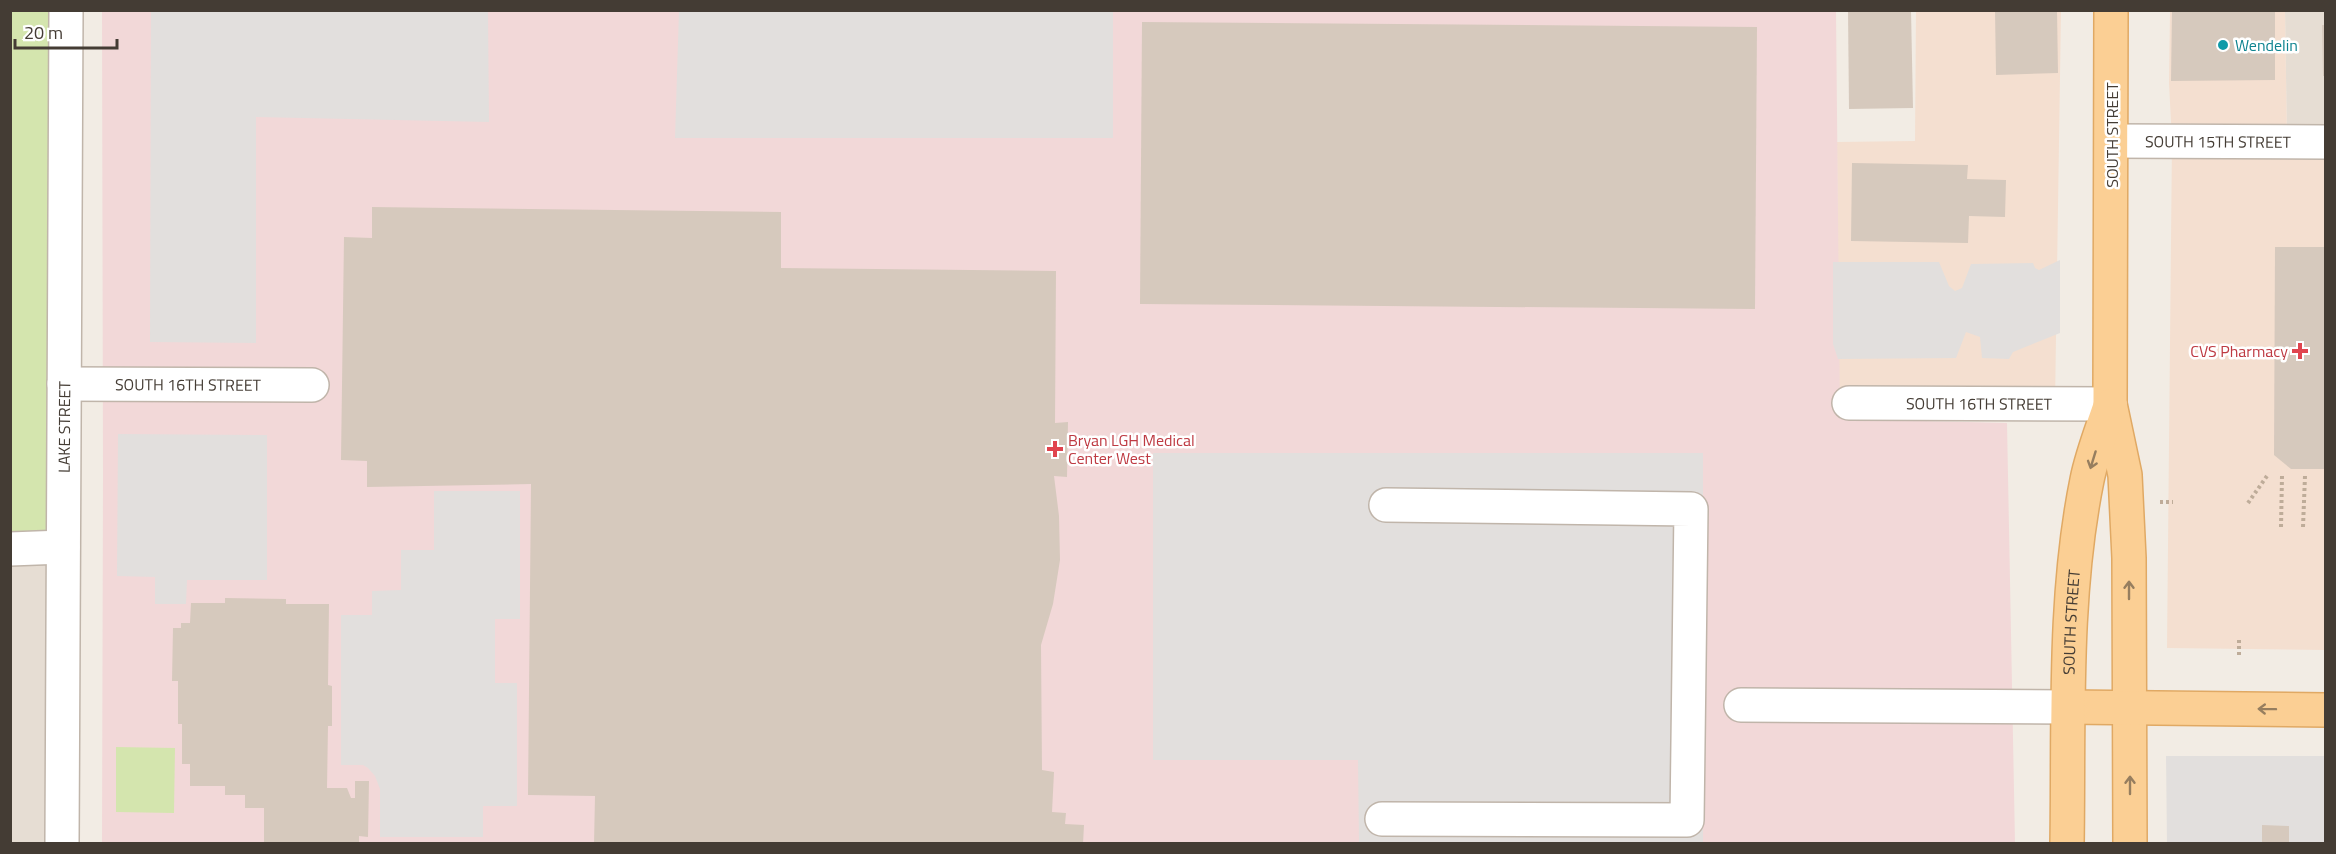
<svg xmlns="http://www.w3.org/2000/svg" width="2336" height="854" font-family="'Titillium Web',sans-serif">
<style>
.residential{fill:#e6ddd3}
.commercial{fill:#f4dfd0}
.medical{fill:#f2d8d8}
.green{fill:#d4e5ae}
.parking{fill:#e2dfdd}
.building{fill:#d6c9bd}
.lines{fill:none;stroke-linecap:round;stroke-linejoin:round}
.minor-casing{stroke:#c0b5aa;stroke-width:36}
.major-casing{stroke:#e0a964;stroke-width:36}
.path{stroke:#beac99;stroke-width:4;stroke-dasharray:3 3;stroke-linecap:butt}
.minor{stroke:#fff;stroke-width:33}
.major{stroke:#fbcf94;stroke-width:33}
.oneway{stroke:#967e5f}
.culture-dot{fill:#0f9aa8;stroke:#fff;stroke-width:2}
.health-dot{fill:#e0444e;stroke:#fff;stroke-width:2}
.labels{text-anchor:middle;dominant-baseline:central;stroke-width:5;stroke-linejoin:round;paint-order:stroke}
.culture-label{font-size:16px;fill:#0d838f;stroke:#fff;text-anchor:start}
.street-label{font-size:16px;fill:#443c34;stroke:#fff}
.health-label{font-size:16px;fill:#be3a42;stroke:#fff;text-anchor:end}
</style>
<rect width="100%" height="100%" fill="#f2ece4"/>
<!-- residential -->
<g class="residential">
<polygon points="2285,11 2325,11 2325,142 2287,142"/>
<polygon points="63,547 62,843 11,844 11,549"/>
</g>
<!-- commercial -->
<g class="commercial">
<polygon points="1916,11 2061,11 2055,404 1839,402 1837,142 1915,141"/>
<polygon points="2170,11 2285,11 2287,142 2325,142 2325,650 2167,648 2172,141 2169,83"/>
</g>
<!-- medical -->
<polygon class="medical" points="102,11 1836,11 1840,419 2007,423 2015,843 102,843 103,475"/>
<!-- green -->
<g class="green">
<polygon points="11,11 66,11 63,547 11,549"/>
<polygon points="116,747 175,748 174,813 116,812"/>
</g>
<!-- parking -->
<g class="parking">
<polygon points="679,10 1113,11 1113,138 675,138"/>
<polygon points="151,11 488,11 489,122 256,117 256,343 150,342"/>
<polygon points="2060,260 2060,333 2013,352 2009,359 1982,358 1980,337 1966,332 1956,358 1838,359 1833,344 1833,262 1939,262 1949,286 1955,291 1962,288 1971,264 2033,263 2035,268 2039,270"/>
<polygon points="118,434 267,435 267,580 187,580 186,604 155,604 155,577 117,576"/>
<polygon points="1153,453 1703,453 1703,843 1359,843 1358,760 1153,760"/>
<polygon points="434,491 520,491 520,619 495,619 495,683 517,683 517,806 483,806 483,837 380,837 380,789 375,776 368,768 363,765 341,765 341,615 372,615 372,591 401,590 401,550 434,550"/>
<polygon points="2166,756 2325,756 2325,843 2167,843"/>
</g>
<!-- building -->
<g class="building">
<polygon points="1848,10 1911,10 1913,108 1849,109"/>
<polygon points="1995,10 2057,10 2058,73 1996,75"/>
<polygon points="2172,10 2275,10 2275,80 2171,81"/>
<polygon points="1142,22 1757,27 1755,309 1140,304"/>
<polygon points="2322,25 2326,25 2326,76 2323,76"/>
<polygon points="1852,163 1968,165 1967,179 2006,180 2005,217 1969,216 1968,243 1851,241"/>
<polygon points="372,207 781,212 781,268 1056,271 1055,423 1068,422 1067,477 1054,476 1059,516 1060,560 1053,604 1041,645 1042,770 1054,772 1052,812 1066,813 1065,824 1084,825 1083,844 594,844 595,796 528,795 531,484 367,487 367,461 341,460 344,237 372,238"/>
<polygon points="2275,247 2326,247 2326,469 2291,469 2274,455"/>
<polygon points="225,598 286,599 286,604 329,604 328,685 332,686 332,726 328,726 327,788 347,788 351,798 355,798 355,781 369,781 368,837 359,836 359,844 264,844 264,808 245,808 245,795 225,795 225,786 190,786 190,764 182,764 182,724 178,724 178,681 172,681 173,628 181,628 181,623 190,623 191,603 225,603"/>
<polygon points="2262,825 2289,826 2289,844 2262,844"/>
</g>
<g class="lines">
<defs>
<g id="minor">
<path id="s1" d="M2112,141L2326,142"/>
<path id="s2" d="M64,384L312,385"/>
<path id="s3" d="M1849,403L2110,404"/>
<polyline points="10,549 63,547"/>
<polyline points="1741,705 2069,707"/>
<polyline points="1382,819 1687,820 1691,509 1386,505"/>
<path id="s4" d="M62,844L66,10"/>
</g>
<g id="major">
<polyline points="2111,10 2110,404 2125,475 2129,558 2130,844"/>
<polyline points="2069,707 2326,710"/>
<path id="s5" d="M2067,844C2069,724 2063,598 2087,480C2092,455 2102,430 2110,406"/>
</g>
</defs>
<!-- minor casing -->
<use href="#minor" class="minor-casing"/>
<!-- major casing -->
<use href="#major" class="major-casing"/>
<!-- path -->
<g class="path">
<polyline points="2160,502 2173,502"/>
<polyline points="2248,503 2267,476"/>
<polyline points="2281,527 2282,476"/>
<polyline points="2303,527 2305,476"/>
<polyline points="2239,640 2239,657"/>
</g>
<!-- minor -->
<use href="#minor" class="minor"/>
<!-- major -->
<use href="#major" class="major"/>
</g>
<!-- one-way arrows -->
<defs><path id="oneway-shaft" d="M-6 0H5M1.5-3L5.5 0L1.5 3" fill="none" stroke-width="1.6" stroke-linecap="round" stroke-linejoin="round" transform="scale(1.5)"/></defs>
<g class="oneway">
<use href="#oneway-shaft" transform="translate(2093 460) rotate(107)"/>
<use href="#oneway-shaft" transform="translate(2129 590) rotate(-90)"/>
<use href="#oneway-shaft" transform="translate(2267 709) rotate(-179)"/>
<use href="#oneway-shaft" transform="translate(2130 785) rotate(-90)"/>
</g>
<!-- markers -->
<circle class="culture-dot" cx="2223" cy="45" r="6"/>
<g class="health-dot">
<path d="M2297 342h6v6h6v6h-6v6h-6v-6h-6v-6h6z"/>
<path d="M1052 440h6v6h6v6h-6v6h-6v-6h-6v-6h6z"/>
</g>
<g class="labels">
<!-- culture labels -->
<g class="culture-label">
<text x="2235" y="45">Wendelin</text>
</g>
<!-- street labels -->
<g class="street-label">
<text transform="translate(2112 135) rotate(-90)">SOUTH STREET</text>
<text stroke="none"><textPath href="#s1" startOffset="106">SOUTH 15TH STREET</textPath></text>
<text stroke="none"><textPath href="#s2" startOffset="124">SOUTH 16TH STREET</textPath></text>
<text stroke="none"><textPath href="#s3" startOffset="130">SOUTH 16TH STREET</textPath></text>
<text stroke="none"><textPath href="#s4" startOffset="417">LAKE STREET</textPath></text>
<text stroke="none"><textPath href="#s5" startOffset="222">SOUTH STREET</textPath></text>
</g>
<!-- health labels -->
<g class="health-label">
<text x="2288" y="351">CVS Pharmacy</text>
<text x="1068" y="440" text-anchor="start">Bryan LGH Medical<tspan x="1068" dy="18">Center West</tspan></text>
</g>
</g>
<!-- border -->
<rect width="2336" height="854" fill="none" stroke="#443c34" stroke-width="24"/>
<!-- scale -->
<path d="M15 39v9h102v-9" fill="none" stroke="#443c34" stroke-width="3"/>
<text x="24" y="39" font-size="18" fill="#443c34" stroke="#ffffff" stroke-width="4.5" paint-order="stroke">20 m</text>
</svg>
